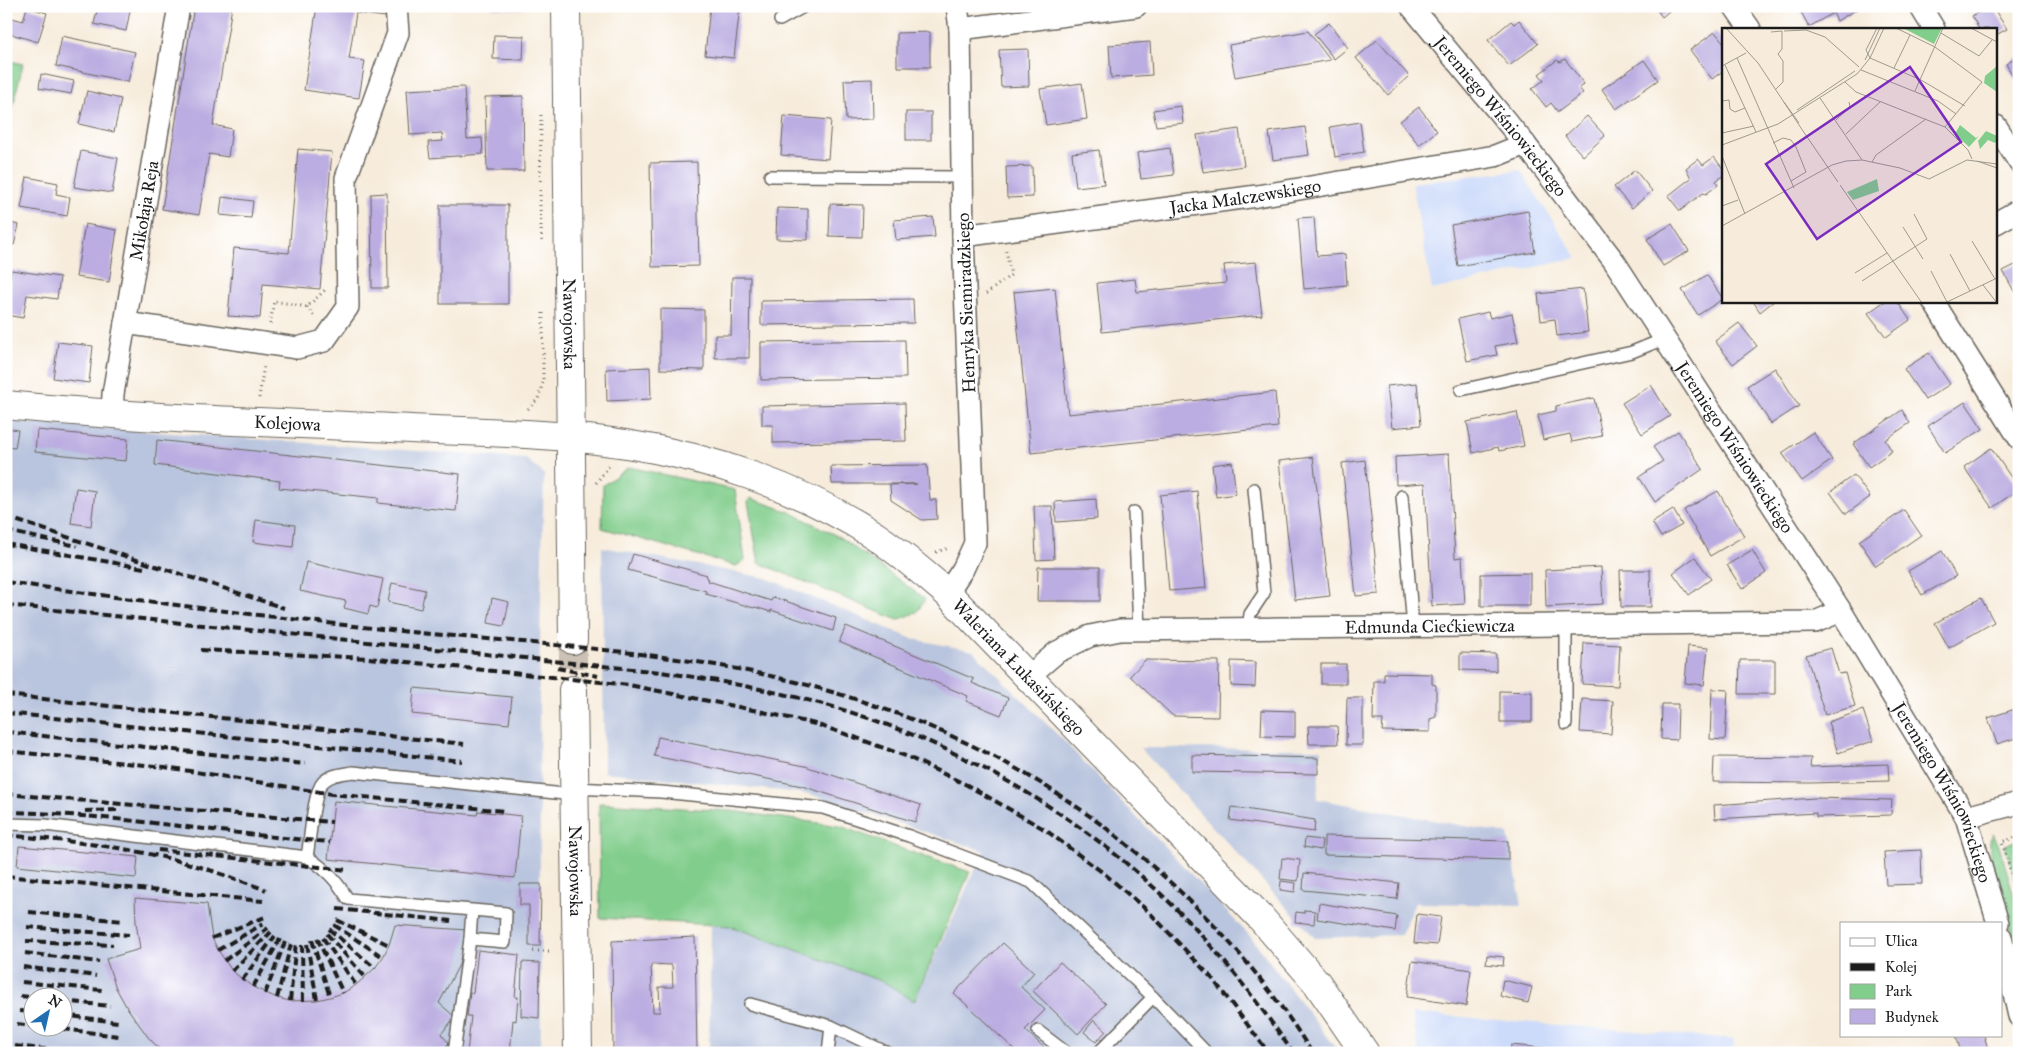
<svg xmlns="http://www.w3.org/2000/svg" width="2025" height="1059" font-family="'IM FELL Great Primer',serif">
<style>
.built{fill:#cddbfa}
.industrial{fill:#b9c5de;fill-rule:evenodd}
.green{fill:#81cd8c;stroke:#4e7454}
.building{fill:#bbade1;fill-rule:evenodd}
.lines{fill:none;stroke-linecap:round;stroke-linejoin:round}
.tertiary-tunnel{stroke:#cbc2b5;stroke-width:28;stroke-dasharray:28 14;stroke-linecap:butt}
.service-casing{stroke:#69655f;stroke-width:14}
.minor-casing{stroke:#69655f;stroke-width:24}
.tertiary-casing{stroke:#69655f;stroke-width:30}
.path{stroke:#69655f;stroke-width:3;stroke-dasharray:1 4;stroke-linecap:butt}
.service{stroke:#fff;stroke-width:11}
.minor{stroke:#fff;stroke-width:21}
.tertiary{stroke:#fff;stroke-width:28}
.rail{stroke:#1c1c1c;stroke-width:4;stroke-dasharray:8 4;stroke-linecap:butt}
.labels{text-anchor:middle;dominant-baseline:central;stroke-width:4.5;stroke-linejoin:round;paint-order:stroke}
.street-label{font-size:18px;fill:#1c1c1c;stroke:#fff}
.inset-road{fill:none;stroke:#9f998f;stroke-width:1}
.view{fill:#7b2cbf;fill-opacity:0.15;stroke:#7b2cbf;stroke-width:2.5}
.inset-edge{fill:none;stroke:#1c1c1c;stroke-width:2.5}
</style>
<rect width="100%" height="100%" fill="#fff"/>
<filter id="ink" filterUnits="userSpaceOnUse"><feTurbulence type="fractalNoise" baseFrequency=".02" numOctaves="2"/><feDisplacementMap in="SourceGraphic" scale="10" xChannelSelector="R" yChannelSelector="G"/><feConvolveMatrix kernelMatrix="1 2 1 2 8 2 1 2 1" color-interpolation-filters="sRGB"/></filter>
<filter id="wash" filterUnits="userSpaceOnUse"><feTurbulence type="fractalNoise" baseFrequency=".0096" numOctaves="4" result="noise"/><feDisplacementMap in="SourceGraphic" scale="20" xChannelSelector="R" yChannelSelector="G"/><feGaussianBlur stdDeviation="1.12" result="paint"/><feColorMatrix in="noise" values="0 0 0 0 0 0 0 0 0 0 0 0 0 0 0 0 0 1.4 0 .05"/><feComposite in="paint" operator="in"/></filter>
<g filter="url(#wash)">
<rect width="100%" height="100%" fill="#f7ecdb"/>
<!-- built -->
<g class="built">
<polygon points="1520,170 1577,258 1432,290 1412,183"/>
<polygon points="1412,1013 1734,1039 1733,1053 1419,1053"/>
</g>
<!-- industrial -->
<g class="industrial">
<path d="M6,421L526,459L544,474L539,686L541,1053H6ZM134,951L133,1016H132L116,988L106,959ZM32,996H62V1026H32Z"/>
<polygon points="602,547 766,578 913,639 973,651 1064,741 1250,936 1339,1053 709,1053 711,926 730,926 886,983 914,1001 984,851 810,794 604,772"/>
<polygon points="1140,748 1321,749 1317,799 1508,834 1522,905 1415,903 1401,935 1315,938"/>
</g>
<!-- green -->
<g class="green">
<polygon points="6,60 23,64 6,135"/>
<polygon points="629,467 735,490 745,560 736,566 602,528 603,485"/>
<polygon points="750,498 790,512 841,538 925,599 917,612 898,620 759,563 748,502"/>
<polygon points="599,803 732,811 840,826 905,850 970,872 914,1001 886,983 730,926 600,918"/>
<polygon points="1993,834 1999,845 2019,912 2019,956 1990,855 1990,840"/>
<polygon points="2019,840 2019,846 2014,848 2019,866 2019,894 2005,845"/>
</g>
<g id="blocks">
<!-- building -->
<g class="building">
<polygon points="98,6 131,6 126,31 94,24"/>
<polygon points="194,6 232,6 213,125 232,129 228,157 209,154 199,215 162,209"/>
<polygon points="317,6 387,6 385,17 356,13 349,59 365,61 359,98 304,90"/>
<polygon points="491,6 521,6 521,9 491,8"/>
<polygon points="710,6 740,6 734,58 705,55"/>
<polygon points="1654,6 1675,6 1662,17"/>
<polygon points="1798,6 1862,6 1837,21 1833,13 1809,27"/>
<polygon points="1987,6 1992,6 2007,29 1996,35 1996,29 1979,29 1972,16"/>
<polygon points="27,7 47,13 38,42 8,33 12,18 23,21"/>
<polygon points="1519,20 1538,44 1509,66 1488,40 1511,21 1514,24"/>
<polygon points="1329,23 1348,48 1334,59 1314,34"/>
<polygon points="1308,31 1330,60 1235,77 1229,45"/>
<polygon points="930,32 930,67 897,67 897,33"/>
<polygon points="1715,32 1724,43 1724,70 1712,79 1690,50"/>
<polygon points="494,35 524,36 523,60 493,59"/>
<polygon points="62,36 135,52 128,82 56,66"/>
<polygon points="1377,40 1409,76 1388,95 1356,58"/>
<polygon points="1150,42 1152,75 1111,78 1109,45"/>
<polygon points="1028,49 1029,86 1001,87 999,50"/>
<polygon points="2019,56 2019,86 2006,64"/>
<polygon points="1565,59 1584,84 1579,88 1583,93 1558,112 1551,103 1546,107 1532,89 1544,80 1539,74 1557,60 1560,62"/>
<polygon points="1644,60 1658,80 1616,109 1602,89"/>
<polygon points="41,74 74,81 71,94 39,88"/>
<polygon points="872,79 873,119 846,120 844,80"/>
<polygon points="1082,83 1087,119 1046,125 1040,89"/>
<polygon points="464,87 467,139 482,138 483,154 430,158 428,142 443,141 442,133 410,135 407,90"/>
<polygon points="87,91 121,99 114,132 79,124"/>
<polygon points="523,96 524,171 487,171 485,97"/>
<polygon points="1181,106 1183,123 1156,126 1153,110"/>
<polygon points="1419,107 1437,131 1419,145 1400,121"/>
<rect x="906" y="112" width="25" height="28"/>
<polygon points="784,116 831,120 828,159 781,155"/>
<polygon points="1587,116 1605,136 1583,156 1565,136"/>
<polygon points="1360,122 1364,152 1335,157 1330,127"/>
<polygon points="1305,127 1309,155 1273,160 1269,132"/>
<polygon points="1239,129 1244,166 1203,172 1197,135"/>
<polygon points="1170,148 1174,175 1141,179 1137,153"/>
<polygon points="298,149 332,152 320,289 263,284 260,318 228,316 234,248 289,253"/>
<polygon points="1099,150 1104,184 1076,187 1072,153"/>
<polygon points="81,151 118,158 112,193 74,187"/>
<polygon points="1714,157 1724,170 1724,175 1716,181 1718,185 1706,194 1703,193 1680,211 1668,196 1691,178 1686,168 1698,159 1703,165"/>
<polygon points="697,162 699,266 652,267 650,163"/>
<polygon points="1032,166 1033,197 1007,198 1006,167"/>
<polygon points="1635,170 1652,191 1632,208 1614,187"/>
<polygon points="27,177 58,183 56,194 70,197 67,216 21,208"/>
<polygon points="387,193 388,288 372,288 371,194"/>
<polygon points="222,197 253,201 251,218 220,215"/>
<polygon points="830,204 863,205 862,237 829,236"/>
<rect x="440" y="205" width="68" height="99"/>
<polygon points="777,208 808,209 808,240 776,239"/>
<polygon points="1528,211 1535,252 1458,266 1451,225"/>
<polygon points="933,217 935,237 896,240 894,220"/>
<polygon points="1314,217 1317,256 1345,254 1347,285 1304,289 1298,218"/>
<polygon points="6,222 19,225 14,245 6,243"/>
<polygon points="85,224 117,230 109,282 76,277"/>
<polygon points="1672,224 1689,251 1663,266 1647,239"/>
<polygon points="1256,262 1262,315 1102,332 1097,283 1135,279 1137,292 1226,283 1224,265"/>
<polygon points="2019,263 2019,300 2003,271"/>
<polygon points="11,270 60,277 57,299 27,295 23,318 6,315"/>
<polygon points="1707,275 1723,299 1698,315 1682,290"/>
<polygon points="732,277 750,277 749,358 715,358 715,335 731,335"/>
<polygon points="1055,288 1068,414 1275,392 1278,427 1031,453 1014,292"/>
<polygon points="1583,289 1588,332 1557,336 1555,319 1541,321 1538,294"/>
<polygon points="913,299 914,323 761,325 761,301"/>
<polygon points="1753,301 1774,301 1760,312"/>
<polygon points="1885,301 1897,301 1910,320 1886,337 1868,313"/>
<polygon points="660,309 704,310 704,370 660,369"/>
<polygon points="1488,312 1490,318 1512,313 1518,342 1495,346 1497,355 1467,361 1458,319"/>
<polygon points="1739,323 1757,346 1733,364 1715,341"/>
<polygon points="905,340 906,378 761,380 761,342"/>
<polygon points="58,342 93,346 89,383 53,378"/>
<polygon points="1929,353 1950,384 1925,400 1904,369"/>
<polygon points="650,367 651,399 607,401 606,369"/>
<polygon points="1775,368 1799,406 1771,424 1747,386"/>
<polygon points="1417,383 1421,425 1392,428 1387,386"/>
<polygon points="1651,385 1670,416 1642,434 1622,403"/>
<polygon points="1594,398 1602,436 1572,442 1570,434 1543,440 1538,415 1556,411 1556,406"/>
<polygon points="1965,402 1983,429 1945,453 1928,426"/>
<polygon points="905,403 906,441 773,443 773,425 762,425 762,406"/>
<polygon points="1902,410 1910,423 1885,440 1892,451 1869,467 1853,444"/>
<polygon points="1517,412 1524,446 1499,451 1498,447 1473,453 1467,422"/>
<polygon points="6,428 18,430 15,448 6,447"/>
<polygon points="37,430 128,439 126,461 35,452"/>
<polygon points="1678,431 1703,469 1655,502 1639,477 1663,461 1653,447"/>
<polygon points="1813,432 1832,460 1802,481 1782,453"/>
<polygon points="157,440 460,474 456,511 378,503 378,498 279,488 280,481 155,465"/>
<polygon points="1991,448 2019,489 1992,508 1964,467"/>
<polygon points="1449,454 1455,558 1462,557 1465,604 1432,606 1425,483 1396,485 1395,457"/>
<polygon points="1313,457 1330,596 1295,600 1279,461"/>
<polygon points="1365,460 1379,594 1356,596 1342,463"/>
<polygon points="1232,462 1236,494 1216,497 1212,465"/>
<polygon points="927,465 930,500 936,500 937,519 922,520 891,500 890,485 917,484 832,484 831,466"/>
<polygon points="1854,475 1870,497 1846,514 1830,492"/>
<polygon points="76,488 95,491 91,526 71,523"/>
<polygon points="1197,491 1206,588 1169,591 1160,495"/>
<polygon points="1718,491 1744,536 1710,556 1684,510"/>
<polygon points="1096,499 1097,519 1056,522 1055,502"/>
<polygon points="1034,506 1052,506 1054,559 1036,560"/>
<polygon points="1673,509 1682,525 1661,537 1652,522"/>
<polygon points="1904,510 1921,535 1876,566 1859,541"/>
<polygon points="256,520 295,525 293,547 253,542"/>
<polygon points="1752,550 1766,573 1742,589 1727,565"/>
<polygon points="1942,551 1956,576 1922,595 1908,571"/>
<polygon points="633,554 707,575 706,578 709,579 708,581 771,601 773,597 836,618 833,631 771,610 771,612 755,607 754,608 706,594 706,591 628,570"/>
<polygon points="1695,557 1711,579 1689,595 1673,573"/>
<polygon points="306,562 383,579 377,608 370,606 368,614 344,608 346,601 300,591"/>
<polygon points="1038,567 1100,567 1100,601 1037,601"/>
<polygon points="1601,567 1603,604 1546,607 1545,570"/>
<polygon points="1620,570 1650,570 1651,607 1621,607"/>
<polygon points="1530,573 1530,606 1481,606 1481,574"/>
<polygon points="392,583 425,590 421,609 388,602"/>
<polygon points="492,598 509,602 504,626 488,623"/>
<polygon points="1981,598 1994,622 1949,648 1935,623"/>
<polygon points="846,626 974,679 972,683 1008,698 1001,715 966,701 968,696 839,642"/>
<polygon points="1584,643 1620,645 1618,686 1582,684"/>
<polygon points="1688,646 1708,648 1704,685 1685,683"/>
<polygon points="1831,648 1839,674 1845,673 1855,706 1825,715 1806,655"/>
<polygon points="1460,653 1496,654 1496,671 1460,670"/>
<polygon points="1145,660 1219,661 1218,717 1173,716 1130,676"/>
<polygon points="1740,660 1775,660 1775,694 1739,694"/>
<polygon points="1231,661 1256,662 1255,687 1231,686"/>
<rect x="1321" y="664" width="25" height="20"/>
<polygon points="1384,673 1432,674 1432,684 1436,685 1436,717 1430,719 1430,732 1382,731 1383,720 1373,720 1374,681 1384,681"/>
<polygon points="414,688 512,697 509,724 412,714"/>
<polygon points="1712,689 1728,690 1725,740 1710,739"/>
<polygon points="1500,691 1532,692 1532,722 1500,722"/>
<polygon points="1347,698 1363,698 1363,745 1346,745"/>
<polygon points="1582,699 1613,701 1611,734 1580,732"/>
<polygon points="1662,704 1678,704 1677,740 1661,739"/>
<polygon points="2018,708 2019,737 1997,744 1988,718"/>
<polygon points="1262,710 1295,711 1295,737 1261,736"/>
<polygon points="1863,710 1873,741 1838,753 1828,722"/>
<polygon points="1308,726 1337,726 1338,744 1309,744"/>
<polygon points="658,737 805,766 921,805 915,822 802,786 654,756"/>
<polygon points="1192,755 1318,758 1318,774 1192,772"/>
<polygon points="1714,757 1811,758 1810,767 1888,764 1889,781 1810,783 1713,782"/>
<polygon points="1815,798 1892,800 1891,815 1816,817 1816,813 1715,819 1714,805"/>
<polygon points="334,801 477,815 478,811 521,816 515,878 328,859"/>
<polygon points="1232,807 1315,820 1314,832 1230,820"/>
<polygon points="1324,836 1508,841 1508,860 1324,855"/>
<polygon points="1305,838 1322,840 1321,850 1304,847"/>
<polygon points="19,846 138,857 136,878 17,866"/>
<polygon points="1921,850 1922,884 1886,885 1884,852"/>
<polygon points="1282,858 1300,860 1298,881 1280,879"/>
<polygon points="1304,873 1399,883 1397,899 1303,890"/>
<polygon points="1281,881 1296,883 1295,892 1280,890"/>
<polygon points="520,884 541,884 540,946 529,946 529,905 520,905"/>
<polygon points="135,898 207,904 212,938 218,950 232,971 253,987 277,998 290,1001 317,1000 330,997 343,993 356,985 375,968 383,957 389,945 395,925 467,930 459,965 439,1003 455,1017 441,1034 449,1043 439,1053 163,1053 148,1037 126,1006 116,988 106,959 140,949 136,922"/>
<polygon points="1319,903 1397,916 1395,931 1317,919"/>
<polygon points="1304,910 1315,911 1314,924 1295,922 1296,912 1304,913"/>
<polygon points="1417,914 1441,917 1437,945 1414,943"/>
<path d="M695,937L697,1052L613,1053L612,941ZM651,964L672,965L673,987H659L660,1012H653Z"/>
<polygon points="1003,943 1034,972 1021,987 1045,1010 1025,1030 1050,1053 1018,1053 954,993"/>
<polygon points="478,950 519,955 515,997 518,997 516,1021 513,1020 510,1053 467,1053 471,1016 467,1016 470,992 473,993"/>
<polygon points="1487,955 1504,957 1503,966 1486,964"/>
<polygon points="1412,961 1471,970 1466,1006 1407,997"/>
<polygon points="522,962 540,963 539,1018 521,1016"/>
<polygon points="1060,962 1106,1004 1078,1034 1033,991"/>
<polygon points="1503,980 1532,987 1528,1003 1500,996"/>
<polygon points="1094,1020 1106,1031 1096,1042 1084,1032"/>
<polygon points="1956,1035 1984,1035 1989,1053 1961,1053"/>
<polygon points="1511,1045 1573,1051 1573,1053 1510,1053"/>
</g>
</g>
</g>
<g filter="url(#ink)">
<use href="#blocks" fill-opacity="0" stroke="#69655f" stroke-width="1"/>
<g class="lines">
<!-- tertiary-tunnel -->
<polyline class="tertiary-tunnel" points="573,640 573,690"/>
<defs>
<g id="service">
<polyline points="780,20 805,6"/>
<polyline points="770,176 962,177"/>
<polyline points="1461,390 1632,352 1664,339"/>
<polyline points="1402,496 1413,627"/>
<polyline points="1134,512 1139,630"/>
<polyline points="1566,625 1566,724"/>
<polyline points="1248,629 1250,614 1264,593 1254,489"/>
<polyline points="574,788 661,792 823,808 909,836 1031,882 1153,997 1207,1053"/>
<path d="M6,824L45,825L307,857C310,841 313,792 323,782C331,774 343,774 353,772L574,795"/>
<path d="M307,857C326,869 337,881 348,899L506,913L505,942L470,939L472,910"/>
<polyline points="750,1004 831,1026 888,1053"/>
<polyline points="1038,1031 1067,1053"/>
<polyline points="454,1053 470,939"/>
<polyline points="828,1053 831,1026"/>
<polyline points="1098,1053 1153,997"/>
</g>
<g id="minor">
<path id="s1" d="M1411,6L1525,144L1614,261L1841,611L1966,817L1998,923"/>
<polyline points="1734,6 1750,29"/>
<polyline points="1920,6 1934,29"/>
<polyline points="960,29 1136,6"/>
<polyline points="1996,126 2019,162"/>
<polyline points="1996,223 2019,210"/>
<path id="s2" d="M963,236L1257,196L1495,156L1525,144"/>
<polyline points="1933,301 2019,438"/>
<polyline points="125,323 297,348 324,341 348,307 346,178 398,33 396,6"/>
<path id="s3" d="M112,414L113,394L179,6"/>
<polyline points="947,593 963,569 975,543 963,236 960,29 957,6"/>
<path id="s4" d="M1029,676L1057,652L1090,636L1120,630L1815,622L1841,611"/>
<polyline points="1966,817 2019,803"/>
<polyline points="2001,937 2019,1016"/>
</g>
<g id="tertiary">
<path id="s5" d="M566,6L573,640"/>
<path id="s6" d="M6,405C134,418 262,422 390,428C468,432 548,432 626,444C711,457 801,488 874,535C900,552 923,573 947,593L1261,918L1317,983L1365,1053"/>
<path id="s7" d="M573,690L578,1053"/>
</g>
</defs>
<!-- service casing -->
<use href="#service" class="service-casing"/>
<!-- minor casing -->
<use href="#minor" class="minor-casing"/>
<!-- tertiary casing -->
<use href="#tertiary" class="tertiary-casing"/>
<!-- path -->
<g class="path">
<polyline points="541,115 540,206 542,244"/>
<polyline points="986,294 1011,275 1006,250"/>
<polyline points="307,307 316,318"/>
<polyline points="270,324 274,301 307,307 326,289"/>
<polyline points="259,398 264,365"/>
<polyline points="528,409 538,399 543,383 543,310"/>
<polyline points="596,483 609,466"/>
<polyline points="936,552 949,548"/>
<polyline points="2019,836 2002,842 2019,900"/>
<polyline points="533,951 553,951"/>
</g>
<!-- service -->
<use href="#service" class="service"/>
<!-- minor -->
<use href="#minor" class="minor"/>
<!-- tertiary -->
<use href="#tertiary" class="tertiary"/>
<!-- rail -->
<g class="rail">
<polyline points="6,517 284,608"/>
<polyline points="6,531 77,546"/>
<polyline points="6,544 144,568"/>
<path d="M6,582C141,601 275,618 410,632C514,642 619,648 721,666C812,682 901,710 983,751C1112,815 1237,930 1312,1053"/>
<path d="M6,605L661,672C715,680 767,689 819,703C961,741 1103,826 1201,935C1235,972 1265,1012 1293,1053"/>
<polyline points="201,650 368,658 629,685 763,712 815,724 857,738 908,757 967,785 1044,829 1106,875 1150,913 1212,978 1269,1053"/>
<polyline points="557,668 598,676"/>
<polyline points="6,695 464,744"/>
<polyline points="6,713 462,761"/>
<polyline points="6,732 305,764"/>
<polyline points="6,751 165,767 332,794 505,811"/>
<polyline points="6,794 332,822"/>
<polyline points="85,811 119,810"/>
<path d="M6,812C115,814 222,834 330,842"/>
<path d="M6,835C56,840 105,844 154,855C192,863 229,876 266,890"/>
<polyline points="158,850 348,870"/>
<polyline points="6,876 263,901"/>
<polyline points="337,909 451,921"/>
<polyline points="29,912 124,921"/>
<polyline points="337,920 389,945"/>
<polyline points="334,925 383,957"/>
<polyline points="27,927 129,935"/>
<polyline points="329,929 375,968"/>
<polyline points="327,934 366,978"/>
<polyline points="212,938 265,917"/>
<polyline points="317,938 343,993"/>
<polyline points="323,938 356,985"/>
<polyline points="312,940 330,997"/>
<polyline points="26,941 113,945"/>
<polyline points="307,944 317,1000"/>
<polyline points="302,945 303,1001"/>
<polyline points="218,950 263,924"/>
<polyline points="25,953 99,962"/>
<polyline points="224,961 268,928"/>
<polyline points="23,967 96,976"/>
<polyline points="232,971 271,932"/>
<polyline points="242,980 275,936"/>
<polyline points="22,982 102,990"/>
<polyline points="253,987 280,939"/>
<polyline points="265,994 285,942"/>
<polyline points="20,996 32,997"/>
<polyline points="277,998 291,944"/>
<polyline points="62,1001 110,1006"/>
<polyline points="290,1001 296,942"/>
<polyline points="19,1011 32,1012"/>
<polyline points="62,1015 118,1022"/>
<polyline points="17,1024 32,1026"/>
<polyline points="39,1026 119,1036"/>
<polyline points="15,1046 79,1053"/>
<polyline points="1136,1052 1137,1053"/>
</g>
</g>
</g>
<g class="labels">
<!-- street labels -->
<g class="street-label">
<text stroke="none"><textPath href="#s1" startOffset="142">Jeremiego Wiśniowieckiego</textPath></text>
<text stroke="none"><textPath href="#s2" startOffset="285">Jacka Malczewskiego</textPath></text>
<text stroke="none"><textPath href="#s3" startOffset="206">Mikołaja Reja</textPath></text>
<text transform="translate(966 303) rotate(-92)">Henryka Siemiradzkiego</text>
<text stroke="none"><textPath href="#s5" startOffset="318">Nawojowska</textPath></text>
<text stroke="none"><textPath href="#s6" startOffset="282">Kolejowa</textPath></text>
<text stroke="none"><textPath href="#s1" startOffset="548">Jeremiego Wiśniowieckiego</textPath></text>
<text stroke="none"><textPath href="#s4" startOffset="414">Edmunda Ciećkiewicza</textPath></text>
<text stroke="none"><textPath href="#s6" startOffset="1084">Waleriana Łukasińskiego</textPath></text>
<text stroke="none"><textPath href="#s1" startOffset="952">Jeremiego Wiśniowieckiego</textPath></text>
<text stroke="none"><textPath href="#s7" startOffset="181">Nawojowska</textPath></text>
</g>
</g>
<!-- overview -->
<g transform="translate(1722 28)">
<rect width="275" height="275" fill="#f7ecdb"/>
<path d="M181,0H220L212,16ZM275,38V64L262,55L263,48ZM238,97L254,110L257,108L247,119L226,99L228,98L234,104ZM264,103L275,108V112L273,115L266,112L258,121L256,113ZM155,151L157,163L131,172L125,164Z" fill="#81cd8c"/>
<path class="inset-road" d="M4,0L36,35L81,103M155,0L144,22L148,30L199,52L243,78M174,0L213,19L260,54L223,99M249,0L275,14M62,3L84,2L103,9L137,39M49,4L60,3V21L56,26L61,33V54L53,62M219,5L257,28L270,12M15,30L72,160M143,32L158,0M3,37L34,104M0,38L24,25M172,40L188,7M139,42L216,73L234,86M123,54L134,64L223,99L246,122L250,131M193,63L221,0M98,70L140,132M0,73L7,72L8,81L13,84L23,80M62,74L77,95M75,82L133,43M114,92L128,79L127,74M81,103L116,154M0,105L32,98M124,106L159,73M51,115L61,110L69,112L74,119L84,144L69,153M0,117L56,96L135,46L148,30L162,0M0,128L23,186M255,133L275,140M150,134L154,127L204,91M118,157L200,275M0,178L16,172M0,198L110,137L124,133L140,132L178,140L207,151L245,132L275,136M181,199L201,231M250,213L273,251M228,226L248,263M209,243L225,274M133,245L165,225M140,253L205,211L192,186M261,257L275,275M223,275L275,250"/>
<path class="view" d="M188,39L239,114L95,211L44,136Z"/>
<rect width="275" height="275" class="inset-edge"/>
</g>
<!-- margin -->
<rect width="2025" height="1059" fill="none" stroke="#fff" stroke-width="25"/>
<!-- legend -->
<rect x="1840" y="922" width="162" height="115" fill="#ffffff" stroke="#a4a4a4"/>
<rect x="1850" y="938" width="25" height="8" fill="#ffffff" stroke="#a4a4a4"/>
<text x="1885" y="946" font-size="15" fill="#1c1c1c">Ulica</text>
<rect x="1850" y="963" width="25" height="8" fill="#1c1c1c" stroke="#a4a4a4"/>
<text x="1885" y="972" font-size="15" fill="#1c1c1c">Kolej</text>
<rect x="1850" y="984" width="25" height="15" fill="#81cd8c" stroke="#a4a4a4"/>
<text x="1885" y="996" font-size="15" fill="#1c1c1c">Park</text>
<rect x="1850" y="1009" width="25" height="15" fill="#bbade1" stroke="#a4a4a4"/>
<text x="1885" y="1022" font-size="15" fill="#1c1c1c">Budynek</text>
<!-- north arrow -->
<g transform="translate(48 1012) rotate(34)"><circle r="24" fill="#ffffff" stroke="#a4a4a4"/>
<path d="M0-4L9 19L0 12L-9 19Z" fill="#1f6fb2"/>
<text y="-8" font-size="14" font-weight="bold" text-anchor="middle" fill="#1c1c1c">N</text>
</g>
</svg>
